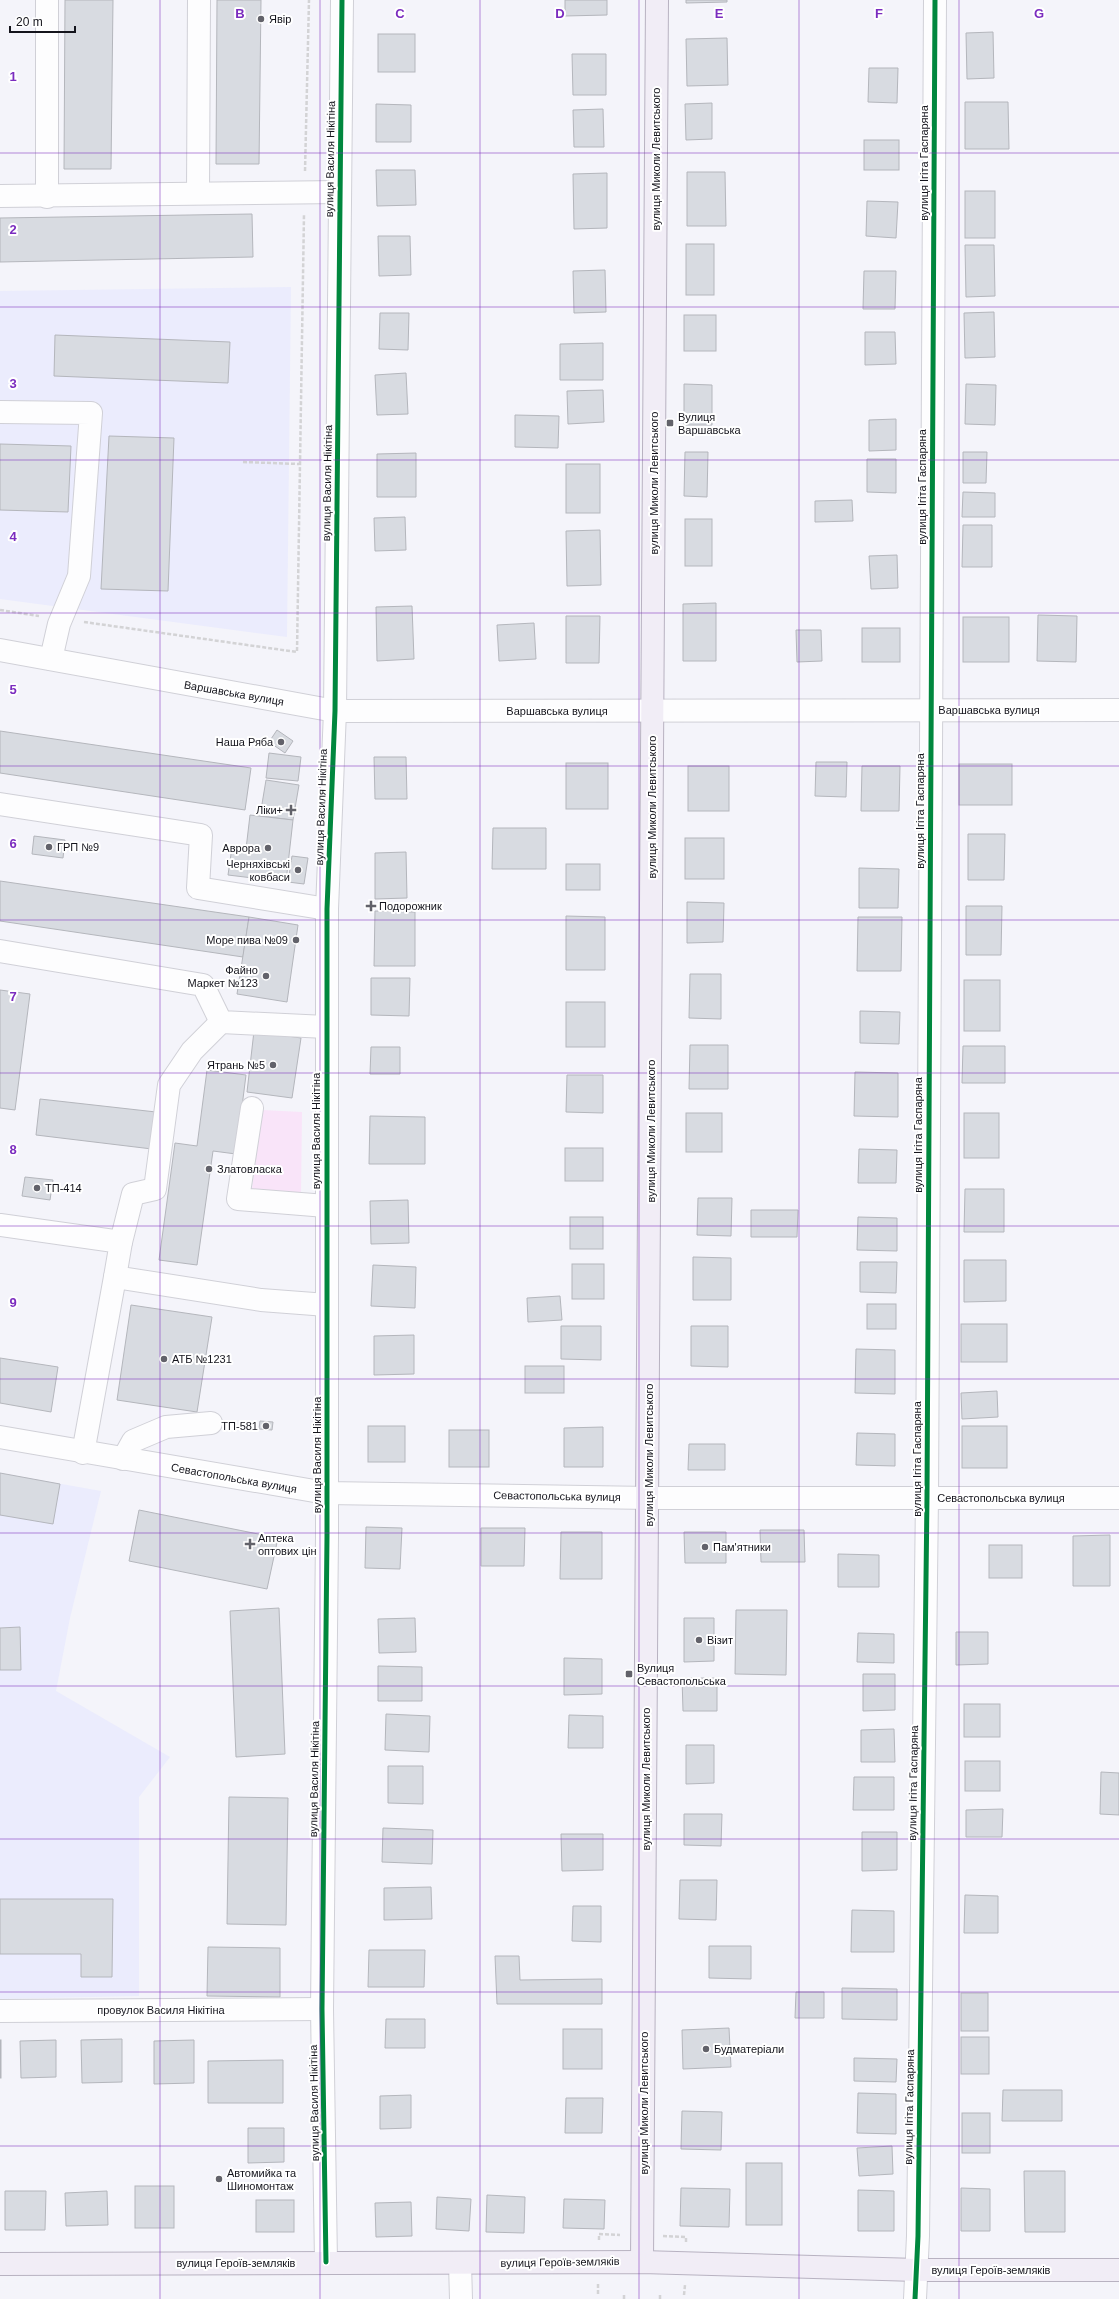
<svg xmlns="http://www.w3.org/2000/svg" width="1119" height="2299" font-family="Helvetica,sans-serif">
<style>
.built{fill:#ebecfd}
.green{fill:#f9e4f9}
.building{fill:#d8dbe1;stroke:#b4b6bc}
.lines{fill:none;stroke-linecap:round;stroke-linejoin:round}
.minor-casing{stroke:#d0d0d7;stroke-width:24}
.major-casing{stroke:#b8b2c1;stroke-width:24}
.path{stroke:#d3d3d5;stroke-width:2.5;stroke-dasharray:4 2;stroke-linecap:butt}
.minor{stroke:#fdfdfe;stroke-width:22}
.major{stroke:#f1edf6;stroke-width:22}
.cycleway-casing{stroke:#fff;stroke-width:8}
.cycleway{stroke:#00873e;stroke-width:5}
.grid{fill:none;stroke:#7b2cbf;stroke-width:1;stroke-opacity:0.55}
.poi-dot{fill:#62626a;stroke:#fff;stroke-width:1.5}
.labels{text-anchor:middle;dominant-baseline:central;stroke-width:4;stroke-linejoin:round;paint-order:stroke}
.poi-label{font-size:11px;fill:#14141c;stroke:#fff;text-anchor:start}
.street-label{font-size:11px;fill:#14141c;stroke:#fff}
.grid-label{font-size:13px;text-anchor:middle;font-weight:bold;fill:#7b2cbf;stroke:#fff;stroke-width:4;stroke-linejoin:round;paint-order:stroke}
</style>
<rect width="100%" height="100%" fill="#f4f4fa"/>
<!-- built -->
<g class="built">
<polygon points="291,287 287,637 0,599 0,291"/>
<polygon points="0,1473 101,1491 70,1618 56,1691 170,1757 139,1797 139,1996 0,1999"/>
</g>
<!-- green -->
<polygon class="green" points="262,1110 302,1112 301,1196 252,1189"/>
<!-- building -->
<g class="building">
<polygon points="65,0 113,0 111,169 64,169"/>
<polygon points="217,0 261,0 259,164 216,164"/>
<polygon points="565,0 607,0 607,15 565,16"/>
<polygon points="686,0 727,0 727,2 686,3"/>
<polygon points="993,32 994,78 967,79 966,33"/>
<rect x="378" y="34" width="37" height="38"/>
<polygon points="727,38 728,85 687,86 686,39"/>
<polygon points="572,54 606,54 606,95 573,95"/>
<polygon points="869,68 898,68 897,103 868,102"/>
<polygon points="965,102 1008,102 1009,149 965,149"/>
<polygon points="712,103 712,139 686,140 685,104"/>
<polygon points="376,104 411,105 411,142 376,142"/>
<polygon points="603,109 604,147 574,147 573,110"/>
<rect x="864" y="140" width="35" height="30"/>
<polygon points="376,170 415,170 416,205 377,206"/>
<polygon points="687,172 725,172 726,226 687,226"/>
<polygon points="607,173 607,228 574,229 573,174"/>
<rect x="965" y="191" width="30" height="47"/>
<polygon points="867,201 898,202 896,238 866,236"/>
<polygon points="252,214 253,257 0,262 0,218"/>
<polygon points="378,236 410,236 411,275 379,276"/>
<rect x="686" y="244" width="28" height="51"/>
<polygon points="965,245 994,245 995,296 966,297"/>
<polygon points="605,270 606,312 574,313 573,271"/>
<polygon points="864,271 896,271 895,309 863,309"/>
<polygon points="994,312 995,357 965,358 964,313"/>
<polygon points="380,313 409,313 408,350 379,349"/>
<rect x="684" y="315" width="32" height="36"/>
<polygon points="865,332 895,332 896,364 865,365"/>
<polygon points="55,335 230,342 228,383 54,376"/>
<polygon points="603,343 603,380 560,380 560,344"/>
<polygon points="406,373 408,414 377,415 375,375"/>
<polygon points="684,384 712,385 712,425 684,425"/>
<polygon points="966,384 996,385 995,425 965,424"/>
<polygon points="603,390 604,422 568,424 567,391"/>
<polygon points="515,415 559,416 558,448 515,447"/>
<polygon points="896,419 896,450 869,451 869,420"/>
<polygon points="109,436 174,438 168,591 101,589"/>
<polygon points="0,444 71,446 68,512 0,510"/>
<polygon points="685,452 708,452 707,497 684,496"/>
<polygon points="963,452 987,452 986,483 963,483"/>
<polygon points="416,453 416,497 377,497 377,454"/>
<polygon points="867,459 896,459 896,493 867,492"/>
<rect x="566" y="464" width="34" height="49"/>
<polygon points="963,492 995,493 995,517 962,517"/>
<polygon points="852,500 853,521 815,522 815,501"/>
<polygon points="405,517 406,550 375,551 374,518"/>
<rect x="685" y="519" width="27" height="47"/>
<polygon points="963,525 992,525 992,567 962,567"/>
<polygon points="600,530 601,585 567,586 566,531"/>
<polygon points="897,555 898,588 871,589 869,556"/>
<polygon points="716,603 716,661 683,661 683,604"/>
<polygon points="412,606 414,659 377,661 376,607"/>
<polygon points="1038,615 1077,616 1076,662 1037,661"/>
<polygon points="566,616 600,616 599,663 566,663"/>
<rect x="963" y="617" width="46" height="45"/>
<polygon points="534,623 536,659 499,661 497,625"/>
<rect x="862" y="628" width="38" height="34"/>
<polygon points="796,630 821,630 822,661 797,662"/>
<polygon points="277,730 293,741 285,753 269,742"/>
<polygon points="0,731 251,768 245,810 0,773"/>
<polygon points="269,753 301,757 298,781 266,778"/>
<polygon points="374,757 406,757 407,799 375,799"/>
<polygon points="816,762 847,762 846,797 815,796"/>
<rect x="566" y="763" width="42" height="46"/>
<rect x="959" y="764" width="53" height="41"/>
<rect x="688" y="766" width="41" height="45"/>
<polygon points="862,766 900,766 899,811 861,811"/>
<polygon points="266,780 299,785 293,820 260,816"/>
<polygon points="250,815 293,820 286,882 228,875 232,847 246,849"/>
<polygon points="493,828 546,828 546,869 492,869"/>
<polygon points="968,834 1005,834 1004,880 968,880"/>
<polygon points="34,836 65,840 63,858 32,854"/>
<rect x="685" y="838" width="39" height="41"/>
<polygon points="406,852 407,898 375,899 375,853"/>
<polygon points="292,856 308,858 304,884 288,882"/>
<rect x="566" y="864" width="34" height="26"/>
<polygon points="859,868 899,869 898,908 859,908"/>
<polygon points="0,881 249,917 243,957 0,921"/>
<polygon points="687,902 724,903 723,942 687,943"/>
<polygon points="966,906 1002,906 1001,955 966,955"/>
<polygon points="375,911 415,912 415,966 374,966"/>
<polygon points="566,916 605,917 605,970 566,970"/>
<polygon points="249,917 298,925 287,1002 237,994"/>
<polygon points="858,917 902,917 901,971 857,971"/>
<polygon points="690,974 721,974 721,1019 689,1018"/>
<polygon points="371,978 410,978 409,1016 371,1015"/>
<rect x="964" y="980" width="36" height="51"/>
<polygon points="0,990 30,994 15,1110 0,1108"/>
<rect x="566" y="1002" width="39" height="45"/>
<polygon points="860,1011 900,1012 899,1044 860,1043"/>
<polygon points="254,1031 301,1038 292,1098 247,1092"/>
<polygon points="690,1045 728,1045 728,1089 689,1089"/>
<polygon points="963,1046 1005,1046 1005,1083 962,1083"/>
<polygon points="371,1047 400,1047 400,1074 370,1074"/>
<polygon points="207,1070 246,1075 236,1154 213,1151 197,1265 159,1260 175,1143 197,1146"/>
<polygon points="855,1072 898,1073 898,1117 854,1116"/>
<polygon points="567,1075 603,1075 603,1113 566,1112"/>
<polygon points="40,1099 156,1112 152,1149 36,1135"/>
<rect x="686" y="1113" width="36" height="39"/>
<rect x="964" y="1113" width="35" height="45"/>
<polygon points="370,1116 425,1117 425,1164 369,1164"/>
<rect x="565" y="1148" width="38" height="33"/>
<polygon points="859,1149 897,1150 896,1183 858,1183"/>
<polygon points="25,1177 53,1180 50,1200 22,1196"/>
<polygon points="965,1189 1004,1189 1004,1232 964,1232"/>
<polygon points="698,1198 732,1198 731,1236 697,1235"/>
<polygon points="408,1200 409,1243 371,1244 370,1201"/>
<polygon points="751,1210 798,1210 797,1237 751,1237"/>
<rect x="570" y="1217" width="33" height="32"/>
<polygon points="858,1217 897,1218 897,1251 857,1250"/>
<polygon points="693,1257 731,1258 731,1300 693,1300"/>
<polygon points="964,1260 1006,1260 1006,1301 964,1302"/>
<polygon points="860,1262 897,1262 896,1293 860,1292"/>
<rect x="572" y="1264" width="32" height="35"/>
<polygon points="373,1265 416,1267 415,1308 371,1306"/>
<polygon points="560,1296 562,1320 528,1322 527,1298"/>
<rect x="867" y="1304" width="29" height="25"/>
<polygon points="131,1305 212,1317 197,1412 117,1400"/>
<rect x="961" y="1324" width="46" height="38"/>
<polygon points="561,1326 601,1326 601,1360 561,1359"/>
<polygon points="691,1326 728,1326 728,1367 691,1366"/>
<polygon points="414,1335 414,1374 374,1375 374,1336"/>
<polygon points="856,1349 895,1350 895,1394 855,1393"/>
<polygon points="0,1358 58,1367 51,1412 0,1403"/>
<rect x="525" y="1366" width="39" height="27"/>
<polygon points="997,1391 998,1417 962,1419 961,1393"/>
<polygon points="260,1421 273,1422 272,1430 259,1429"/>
<rect x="368" y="1426" width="37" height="36"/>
<rect x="962" y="1426" width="45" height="42"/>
<polygon points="603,1427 603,1467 564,1467 564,1428"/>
<rect x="449" y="1430" width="40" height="37"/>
<polygon points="857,1433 895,1434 895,1466 856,1465"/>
<polygon points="689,1444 725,1444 725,1470 688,1470"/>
<polygon points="0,1473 60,1484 53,1524 0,1515"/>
<polygon points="139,1510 278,1538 267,1589 129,1561"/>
<polygon points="366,1527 402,1528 400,1569 365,1568"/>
<polygon points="481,1528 525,1528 524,1566 481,1566"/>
<polygon points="760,1530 804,1530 805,1562 761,1562"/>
<polygon points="561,1532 602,1532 602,1579 560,1579"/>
<polygon points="684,1532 726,1532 726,1563 685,1563"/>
<polygon points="1110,1535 1110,1586 1073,1586 1073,1536"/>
<rect x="989" y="1545" width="33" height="33"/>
<polygon points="838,1554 879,1555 879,1587 838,1587"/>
<polygon points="279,1608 285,1754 236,1757 230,1611"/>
<polygon points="736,1610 787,1610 786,1675 735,1674"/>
<polygon points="415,1618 416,1652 379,1653 378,1619"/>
<polygon points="684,1618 714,1618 714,1661 684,1662"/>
<polygon points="20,1627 21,1670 0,1670 0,1628"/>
<polygon points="956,1632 988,1632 988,1664 956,1665"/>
<polygon points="858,1633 894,1634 894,1663 857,1662"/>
<polygon points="564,1658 602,1659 602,1694 564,1695"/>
<polygon points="378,1666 422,1667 422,1701 378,1701"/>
<polygon points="863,1674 895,1674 895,1710 863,1711"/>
<polygon points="682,1678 717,1678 717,1711 683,1711"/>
<rect x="964" y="1704" width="36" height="33"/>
<polygon points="386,1714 430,1716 429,1752 385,1750"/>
<polygon points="569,1715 603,1716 603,1748 568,1748"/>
<polygon points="894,1729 895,1762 861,1762 861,1730"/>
<polygon points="686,1745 714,1745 714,1783 686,1784"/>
<rect x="965" y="1761" width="35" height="30"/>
<polygon points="388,1766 423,1766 423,1804 388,1803"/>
<polygon points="1101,1772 1119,1773 1119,1815 1100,1814"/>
<polygon points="854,1777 894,1777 894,1810 853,1810"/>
<polygon points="229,1797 288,1798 286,1925 227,1924"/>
<polygon points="1003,1809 1002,1837 966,1837 966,1810"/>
<polygon points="684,1814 722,1814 721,1846 684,1845"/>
<polygon points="383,1828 433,1830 432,1864 382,1862"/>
<polygon points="862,1832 897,1832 897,1870 862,1871"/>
<polygon points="561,1834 603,1834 603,1870 562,1871"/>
<polygon points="680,1880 717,1880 716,1920 679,1919"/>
<polygon points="431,1887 432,1919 384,1920 384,1888"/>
<polygon points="965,1895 998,1896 998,1933 964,1933"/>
<polygon points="0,1899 113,1899 112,1977 81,1977 81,1954 0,1954"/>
<polygon points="573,1906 601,1906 601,1942 572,1941"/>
<polygon points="852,1910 894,1911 894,1952 851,1952"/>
<polygon points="709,1946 751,1946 751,1979 709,1978"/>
<polygon points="208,1947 280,1948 280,1997 207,1996"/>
<polygon points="369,1950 425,1950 424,1987 368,1987"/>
<polygon points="495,1956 519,1956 520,1980 602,1979 602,2004 497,2004"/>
<polygon points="842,1988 897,1989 897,2020 842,2019"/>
<polygon points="796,1992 824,1992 824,2018 795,2018"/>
<rect x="961" y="1993" width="27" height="38"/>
<polygon points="386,2019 425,2019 425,2048 385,2048"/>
<polygon points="729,2028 731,2067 683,2069 682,2030"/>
<rect x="563" y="2029" width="39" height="40"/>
<rect x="961" y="2037" width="28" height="37"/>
<polygon points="122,2039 122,2082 82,2083 81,2040"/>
<rect x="0" y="2040" width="1" height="38"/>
<polygon points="56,2040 56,2077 21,2078 20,2041"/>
<polygon points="194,2040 194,2083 154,2084 154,2041"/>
<polygon points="854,2058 897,2059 896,2082 854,2081"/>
<polygon points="283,2060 283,2103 208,2103 208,2061"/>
<polygon points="1003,2090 1062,2090 1062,2121 1002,2121"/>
<polygon points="858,2093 896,2094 896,2134 857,2133"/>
<polygon points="411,2095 411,2128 380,2129 380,2096"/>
<polygon points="566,2098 603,2098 602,2133 565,2133"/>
<polygon points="682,2111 722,2112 721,2150 681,2149"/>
<rect x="962" y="2113" width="28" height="40"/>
<polygon points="248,2128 284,2128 284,2162 248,2163"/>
<polygon points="892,2146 893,2174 859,2176 857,2148"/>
<rect x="746" y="2163" width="36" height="62"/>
<polygon points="1024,2171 1065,2171 1065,2232 1025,2232"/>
<rect x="135" y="2186" width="39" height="42"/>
<polygon points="681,2188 730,2189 729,2227 680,2226"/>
<polygon points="961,2188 990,2189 990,2231 961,2231"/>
<polygon points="858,2190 894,2191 894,2231 858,2231"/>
<polygon points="5,2191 46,2191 45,2230 5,2230"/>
<polygon points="107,2191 108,2225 66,2226 65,2193"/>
<polygon points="487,2195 525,2197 524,2233 486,2232"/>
<polygon points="437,2197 471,2199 469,2231 436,2229"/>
<polygon points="564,2199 605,2200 604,2229 563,2228"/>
<rect x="256" y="2200" width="38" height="32"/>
<polygon points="411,2202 412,2236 376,2237 375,2203"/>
</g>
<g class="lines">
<defs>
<g id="minor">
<polyline points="198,193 199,0"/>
<polyline points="0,196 340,192"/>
<polyline points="47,197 47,0"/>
<polyline points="0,412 91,413 79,576 59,624 51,659"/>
<polyline points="0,650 335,711 1119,710"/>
<polyline points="0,804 201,835 198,888 327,909"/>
<polyline points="0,951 203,985 221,1022 326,1027"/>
<polyline points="252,1108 238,1199 326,1206"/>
<polyline points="0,1225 121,1242 133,1194 155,1189 169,1085 192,1051 221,1022"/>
<polyline points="121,1242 115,1277 261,1300 327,1305"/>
<polyline points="0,1437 326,1493 649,1498 1119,1498"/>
<polyline points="83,1453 115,1277"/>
<polyline points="123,1459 133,1441 166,1427 211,1423"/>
<polyline points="0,2011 322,2009"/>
<polyline points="326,2262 322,2009 327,1537 327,909 335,711 342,0"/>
<polyline points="460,2263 461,2299"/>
<polyline points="915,2299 918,2236 927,1497 935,0"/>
</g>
<g id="major">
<polyline points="642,2262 657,0"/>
<polyline points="0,2264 642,2262 917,2270 1119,2270"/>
</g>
</defs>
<!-- minor casing -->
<use href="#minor" class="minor-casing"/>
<!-- major casing -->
<use href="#major" class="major-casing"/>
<!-- path -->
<g class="path">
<polyline points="305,171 309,0"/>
<polyline points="243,462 299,464"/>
<polyline points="0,610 39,616"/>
<polyline points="84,622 297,652 304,214"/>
<polyline points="663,2236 686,2237 686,2242"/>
<polyline points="599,2240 599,2234 620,2235"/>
<polyline points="598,2294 598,2283"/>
<polyline points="660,2295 660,2299"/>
<polyline points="684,2295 685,2285"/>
<polyline points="624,2299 624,2294"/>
</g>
<!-- minor -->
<use href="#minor" class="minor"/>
<!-- major -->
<use href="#major" class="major"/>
<defs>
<g id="cycleway">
<polyline points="326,2262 322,2009 327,1537 327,909 335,711 342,0"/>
<polyline points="915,2299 918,2236 927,1497 935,0"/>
</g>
</defs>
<!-- cycleway casing -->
<use href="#cycleway" class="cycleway-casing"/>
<!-- cycleway -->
<use href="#cycleway" class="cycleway"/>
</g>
<!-- grid -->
<path class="grid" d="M160,0V2299M320,0V2299M480,0V2299M639,0V2299M799,0V2299M959,0V2299M0,153H1119M0,307H1119M0,460H1119M0,613H1119M0,766H1119M0,920H1119M0,1073H1119M0,1226H1119M0,1379H1119M0,1533H1119M0,1686H1119M0,1839H1119M0,1992H1119M0,2146H1119"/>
<!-- markers -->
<g class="poi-dot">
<circle cx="261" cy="19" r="4"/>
<rect x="666" y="419" width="8" height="8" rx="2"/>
<circle cx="281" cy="742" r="4"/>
<path d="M289 804h4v4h4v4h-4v4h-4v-4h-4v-4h4z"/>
<circle cx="49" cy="847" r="4"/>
<circle cx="268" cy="848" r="4"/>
<circle cx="298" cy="870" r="4"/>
<path d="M369 900h4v4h4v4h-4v4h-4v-4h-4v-4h4z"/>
<circle cx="296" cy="940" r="4"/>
<circle cx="266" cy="976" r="4"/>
<circle cx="273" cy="1065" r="4"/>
<circle cx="209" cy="1169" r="4"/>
<circle cx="37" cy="1188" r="4"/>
<circle cx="164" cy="1359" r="4"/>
<circle cx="266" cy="1426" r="4"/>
<path d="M248 1538h4v4h4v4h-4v4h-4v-4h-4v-4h4z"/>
<circle cx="705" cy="1547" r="4"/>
<circle cx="699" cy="1640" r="4"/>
<rect x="625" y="1670" width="8" height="8" rx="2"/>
<circle cx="706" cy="2049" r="4"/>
<circle cx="219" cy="2179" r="4"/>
</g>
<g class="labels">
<!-- poi labels -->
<g class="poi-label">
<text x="269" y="19">Явір</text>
<text x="678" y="417">Вулиця<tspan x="678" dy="13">Варшавська</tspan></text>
<text x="273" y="742" text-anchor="end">Наша Ряба</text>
<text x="283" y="810" text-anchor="end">Ліки+</text>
<text x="57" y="847">ГРП №9</text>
<text x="260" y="848" text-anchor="end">Аврора</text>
<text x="290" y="864" text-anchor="end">Черняхівські<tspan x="290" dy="13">ковбаси</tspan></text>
<text x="379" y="906">Подорожник</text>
<text x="288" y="940" text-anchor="end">Море пива №09</text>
<text x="258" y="970" text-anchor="end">Файно<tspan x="258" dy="13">Маркет №123</tspan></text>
<text x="265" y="1065" text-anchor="end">Ятрань №5</text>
<text x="217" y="1169">Златовласка</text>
<text x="45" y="1188">ТП-414</text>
<text x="172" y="1359">АТБ №1231</text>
<text x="258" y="1426" text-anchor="end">ТП-581</text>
<text x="258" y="1538">Аптека<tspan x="258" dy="13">оптових цін</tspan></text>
<text x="713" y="1547">Пам'ятники</text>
<text x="707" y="1640">Візит</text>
<text x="637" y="1668">Вулиця<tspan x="637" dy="13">Севастопольська</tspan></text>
<text x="714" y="2049">Будматеріали</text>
<text x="227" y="2173">Автомийка та<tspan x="227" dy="13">Шиномонтаж</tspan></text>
</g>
<!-- street labels -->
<g class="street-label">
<text transform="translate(330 159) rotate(-89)">вулиця Василя Нікітіна</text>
<text transform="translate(656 159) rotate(-90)">вулиця Миколи Левитського</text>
<text transform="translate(924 163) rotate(-90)">вулиця Ігіта Гаспаряна</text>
<text transform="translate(327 483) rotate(-89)">вулиця Василя Нікітіна</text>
<text transform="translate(654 483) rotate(-90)">вулиця Миколи Левитського</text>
<text transform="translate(922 487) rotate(-90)">вулиця Ігіта Гаспаряна</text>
<text transform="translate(234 693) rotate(10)">Варшавська вулиця</text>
<text x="989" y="710">Варшавська вулиця</text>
<text x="557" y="711">Варшавська вулиця</text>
<text transform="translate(321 807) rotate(-88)">вулиця Василя Нікітіна</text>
<text transform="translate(652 807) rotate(-90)">вулиця Миколи Левитського</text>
<text transform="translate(920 811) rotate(-90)">вулиця Ігіта Гаспаряна</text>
<text transform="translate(316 1131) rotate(-90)">вулиця Василя Нікітіна</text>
<text transform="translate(651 1131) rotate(-90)">вулиця Миколи Левитського</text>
<text transform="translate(918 1135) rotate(-90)">вулиця Ігіта Гаспаряна</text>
<text transform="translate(317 1455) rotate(-90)">вулиця Василя Нікітіна</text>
<text transform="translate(649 1455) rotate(-90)">вулиця Миколи Левитського</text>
<text transform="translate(917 1459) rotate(-90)">вулиця Ігіта Гаспаряна</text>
<text transform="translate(234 1478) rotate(10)">Севастопольська вулиця</text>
<text transform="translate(557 1496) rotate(1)">Севастопольська вулиця</text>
<text x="1001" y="1498">Севастопольська вулиця</text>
<text transform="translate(314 1779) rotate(-89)">вулиця Василя Нікітіна</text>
<text transform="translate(646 1779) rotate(-90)">вулиця Миколи Левитського</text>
<text transform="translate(913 1783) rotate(-89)">вулиця Ігіта Гаспаряна</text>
<text x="161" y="2010">провулок Василя Нікітіна</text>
<text transform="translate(314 2103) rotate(-91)">вулиця Василя Нікітіна</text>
<text transform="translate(644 2103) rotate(-90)">вулиця Миколи Левитського</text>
<text transform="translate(909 2107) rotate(-89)">вулиця Ігіта Гаспаряна</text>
<text transform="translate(560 2262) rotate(-1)">вулиця Героїв-земляків</text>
<text x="236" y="2263">вулиця Героїв-земляків</text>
<text x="991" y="2270">вулиця Героїв-земляків</text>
</g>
</g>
<g class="grid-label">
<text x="240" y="18">B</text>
<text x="400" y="18">C</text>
<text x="560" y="18">D</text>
<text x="719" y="18">E</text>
<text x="879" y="18">F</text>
<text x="1039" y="18">G</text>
<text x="13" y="81">1</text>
<text x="13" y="234">2</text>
<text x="13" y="388">3</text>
<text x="13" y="541">4</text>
<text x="13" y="694">5</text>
<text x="13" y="848">6</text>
<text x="13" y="1001">7</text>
<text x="13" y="1154">8</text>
<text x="13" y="1307">9</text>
</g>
<!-- scale -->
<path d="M10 26v6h65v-6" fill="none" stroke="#14141c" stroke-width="2"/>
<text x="16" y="26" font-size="12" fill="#14141c" stroke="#ffffff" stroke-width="3" paint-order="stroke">20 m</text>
</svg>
